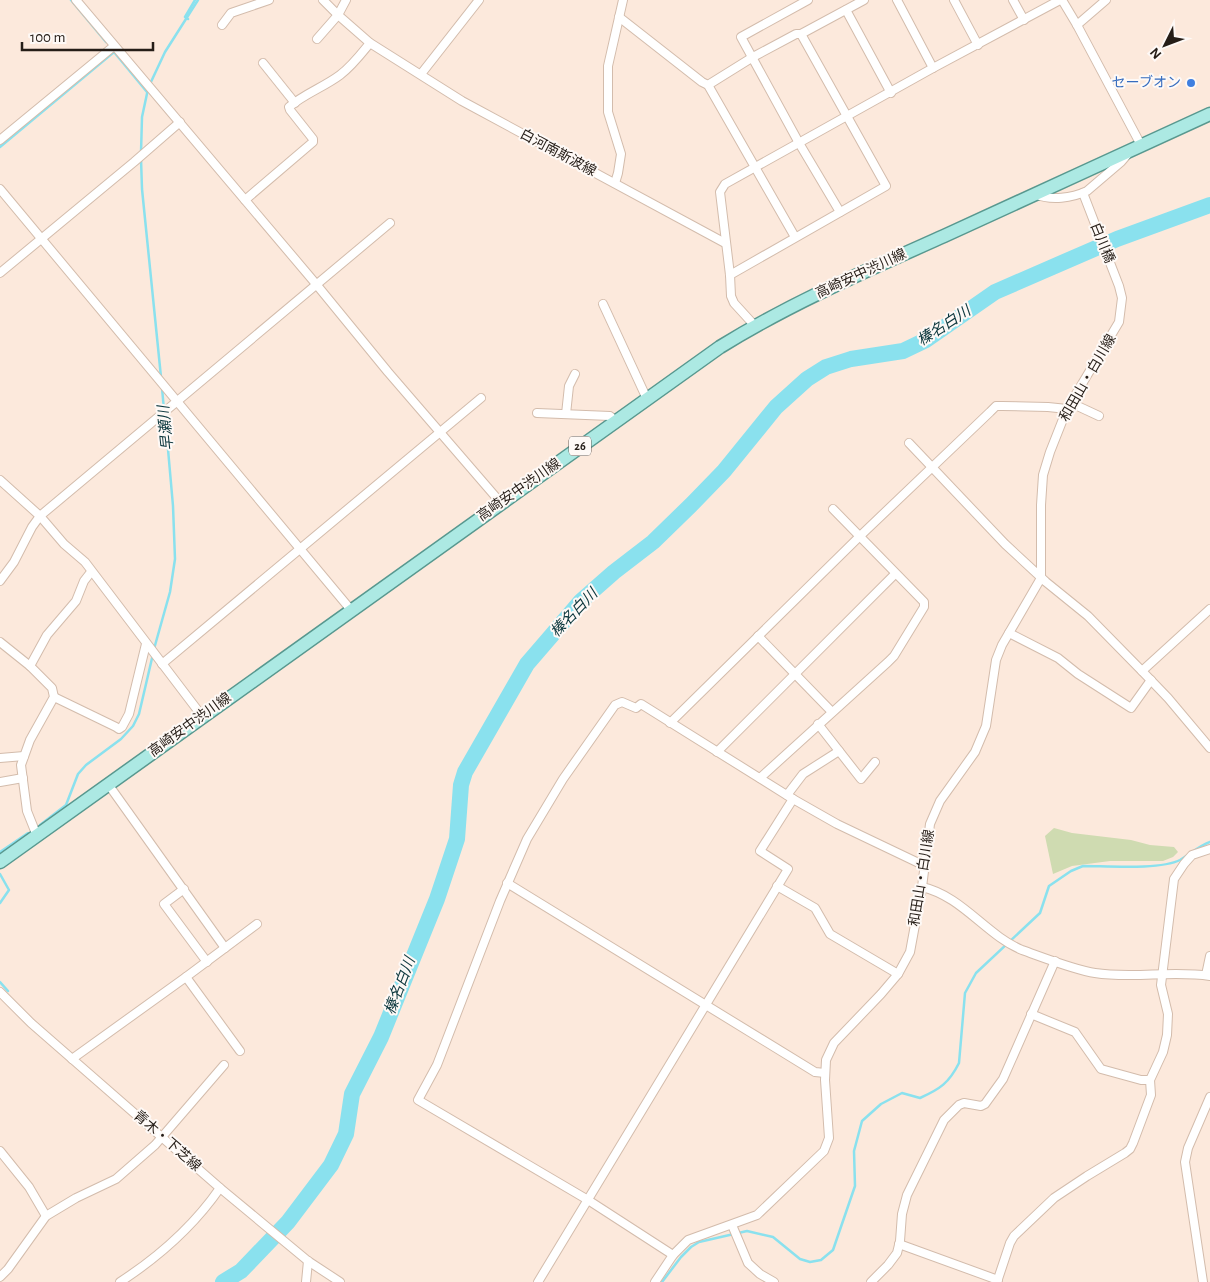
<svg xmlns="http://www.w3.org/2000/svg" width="1210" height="1282" font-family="'Alegreya Sans','Noto Sans JP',sans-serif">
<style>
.green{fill:#cfdbb1}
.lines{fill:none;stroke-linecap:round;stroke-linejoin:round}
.stream{stroke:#8ae1ee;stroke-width:2.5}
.river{stroke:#8ae1ee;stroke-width:16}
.minor-casing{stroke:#d3bcac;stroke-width:10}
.primary-casing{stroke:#58988f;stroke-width:15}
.minor{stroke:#fff;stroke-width:8}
.primary{stroke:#ace9e3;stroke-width:12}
.shop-dot{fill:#3f7fe0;stroke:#fef9f6;stroke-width:2}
.labels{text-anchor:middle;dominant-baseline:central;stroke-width:4;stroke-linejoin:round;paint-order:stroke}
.shield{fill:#fef9f6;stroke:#665f5a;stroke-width:1}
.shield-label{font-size:12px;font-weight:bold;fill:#251d17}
.shop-label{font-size:14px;fill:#366cbe;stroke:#fef9f6;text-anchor:end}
.street-label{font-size:14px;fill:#251d17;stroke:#fef9f6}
.water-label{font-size:15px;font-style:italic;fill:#0c373d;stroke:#fef9f6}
</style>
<rect width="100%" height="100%" fill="#fce9dc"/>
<!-- green -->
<polygon class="green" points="1054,828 1072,833 1131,840 1150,845 1174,847 1178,852 1173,857 1163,861 1110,861 1072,866 1053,874 1045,836"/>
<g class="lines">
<!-- stream -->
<g class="stream">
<polyline points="71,0 106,42"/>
<polyline points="188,19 185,17 195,0"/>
<polyline points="150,84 165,52 198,0"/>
<polyline points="0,147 114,52 147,92"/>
<polyline points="141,153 142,117 148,89"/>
<polyline points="141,159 142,189 161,377"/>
<polyline points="162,388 164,410"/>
<polyline points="154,649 170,592 175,559 173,506 165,415"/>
<polyline points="40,825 66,805 78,774 86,765 121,739 133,726 139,714 153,654"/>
<polyline points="0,852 28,833"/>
<polyline points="0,874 9,890 0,903"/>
<polyline points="0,982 8,991"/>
<path d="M662,1282L681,1257L691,1247L699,1242L747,1231L773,1237L800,1259L810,1262L821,1260L833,1250L855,1186L854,1151L862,1121L881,1104L902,1093L920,1098C940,1089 949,1083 959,1063L965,993L976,973L1040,913L1049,886L1071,871L1083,866C1107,866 1160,870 1180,860C1191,854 1197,847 1210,842"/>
</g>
<!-- river -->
<polyline class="river" points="223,1282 241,1271 288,1222 331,1165 346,1134 352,1094 381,1037 437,899 457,839 461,785 465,772 527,664 552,635 581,601 614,572 653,542 691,505 724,471 776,407 807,379 826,367 851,359 903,351 926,340 995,292 1117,239 1210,205"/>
<defs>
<g id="minor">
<polyline points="76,0 316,284 388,372 501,503"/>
<polyline points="323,0 338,15 370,43 462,101 725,243"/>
<polyline points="808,0 741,37 799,143 840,212"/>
<polyline points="897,0 933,68"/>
<polyline points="954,0 978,45"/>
<polyline points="1013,0 1024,20"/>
<polyline points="1062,0 1077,25 1141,145"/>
<polyline points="846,10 891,93"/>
<polyline points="619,17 702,82 708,85"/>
<polyline points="222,25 231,13 269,0"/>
<polyline points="1077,25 1106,0"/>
<polyline points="317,39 338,15 346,0"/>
<polyline points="263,63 295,103"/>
<polyline points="421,74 479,0"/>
<polyline points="0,140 114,46"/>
<polyline points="615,183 618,173 621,154 608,112 608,66 623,0"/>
<polyline points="0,189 351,610"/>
<path d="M1035,194C1051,201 1072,198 1087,191L1121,162L1127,155"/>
<path d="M245,200L313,142V139L290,110L289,107C304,94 324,87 340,75C352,66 361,54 370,43"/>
<polyline points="795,237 708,85 753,57 796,34 801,34 864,0"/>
<polyline points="0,273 134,162 180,122"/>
<polyline points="730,275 886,186 801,34"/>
<polyline points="603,304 647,399"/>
<polyline points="755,326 734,303 731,296 730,275 720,192 725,184 933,68 1060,0"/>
<polyline points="1071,403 1099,416"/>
<polyline points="537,413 610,416 616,421"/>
<polyline points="566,414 569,386 575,374"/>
<polyline points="909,443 1005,544 1046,582 1088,616 1142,671 1168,698 1210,748"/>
<polyline points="0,480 40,516 64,544 85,562 202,716"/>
<polyline points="0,581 14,562 32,527 40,516 390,223"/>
<polyline points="1009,633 1058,658 1078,674 1131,708 1151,680"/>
<polyline points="758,636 832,712"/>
<polyline points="0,642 30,666 52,688 54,697 30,740 21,765 27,811 37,836"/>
<polyline points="162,664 481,398"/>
<polyline points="30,666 47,635 76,601 84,581 91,572"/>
<polyline points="1142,671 1210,609"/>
<polyline points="54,697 116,727 119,729 122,727 129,714 146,644"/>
<polyline points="670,723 859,537 990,412 996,406 1002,406 1048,407 1067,409"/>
<polyline points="818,724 861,779 875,762"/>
<polyline points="717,752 895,574"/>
<polyline points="0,758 24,756"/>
<polyline points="760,778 888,662 894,656 924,607 924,602 833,509"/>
<polyline points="0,782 23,778"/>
<polyline points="108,784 225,948"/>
<polyline points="787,795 803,774 839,751"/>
<polyline points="507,883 815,1072 825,1073"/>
<polyline points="777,886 815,908 830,934 898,974"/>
<path d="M922,887C962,896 986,935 1022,950C1042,957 1075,970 1095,973C1133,979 1172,970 1210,976"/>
<polyline points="184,889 164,904 207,962"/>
<polyline points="1206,975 1210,956"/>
<polyline points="186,977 240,1051"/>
<polyline points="0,992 31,1023 220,1188 308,1261 340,1282"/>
<polyline points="1031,1014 1075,1032 1101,1069 1141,1080 1150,1080"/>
<polyline points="72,1059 186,977 257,924"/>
<polyline points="0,1151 29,1187 46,1216"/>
<polyline points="732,1225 748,1263 760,1274 774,1282"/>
<polyline points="899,1244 998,1280"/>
<polyline points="673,1255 588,1200 418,1100 437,1065 500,901 527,839 563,779 615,705 622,702 636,708 641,704 793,799 837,824 925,866"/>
<polyline points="0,1277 8,1269 46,1216 76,1198 116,1179 155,1145 224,1065"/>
<path d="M120,1282C160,1256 193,1227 220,1188"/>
<polyline points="306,1282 308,1261"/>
<polyline points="538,1282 788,869 760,851 793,799"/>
<polyline points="655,1282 673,1255 688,1240 757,1215 824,1151 829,1138 825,1080 826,1060 834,1043 881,994 898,974 910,952 922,887 930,824 940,801 975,752 986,726 996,660 1002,645 1041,578 1041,505 1043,475 1050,452 1067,409 1119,322 1122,298 1119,286 1083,193"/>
<polyline points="871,1282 888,1265 897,1253 900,1241 902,1214 907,1195 944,1120 959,1105 964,1103 981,1106 985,1104 1003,1079 1055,961"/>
<polyline points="997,1282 1010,1243 1014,1236 1054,1198 1087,1176 1125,1153 1130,1149 1133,1143 1151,1095 1150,1080 1163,1052 1167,1035 1168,1014 1161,985 1174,879 1184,864 1192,855 1210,849"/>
<polyline points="1203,1282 1185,1162 1188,1148 1210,1097"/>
</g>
<path id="primary" d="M0,862L720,347C791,303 868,270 944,236C1033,195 1121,155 1210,114"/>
</defs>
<!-- minor casing -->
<use href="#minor" class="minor-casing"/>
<!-- primary casing -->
<use href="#primary" class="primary-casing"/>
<!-- minor -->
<use href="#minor" class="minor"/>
<!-- primary -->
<use href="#primary" class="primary"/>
</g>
<!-- markers -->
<circle class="shop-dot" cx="1191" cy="83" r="5"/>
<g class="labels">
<!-- shield labels -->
<rect class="shield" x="569" y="436.5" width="22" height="19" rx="4"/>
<g class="shield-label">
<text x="580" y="446">26</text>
</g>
<!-- shop labels -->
<g class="shop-label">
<text x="1181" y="83">セーブオン</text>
</g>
<!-- street labels -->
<g class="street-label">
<text transform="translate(558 153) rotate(28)">白河南斯波線</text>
<text transform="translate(1102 243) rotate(68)">白川橋</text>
<text transform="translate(861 274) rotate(-25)">高崎安中渋川線</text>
<text transform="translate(1088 378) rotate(-60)">和田山・白川線</text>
<text transform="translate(519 490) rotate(-35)">高崎安中渋川線</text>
<text transform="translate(190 725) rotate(-36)">高崎安中渋川線</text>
<text transform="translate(922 878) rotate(-81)">和田山・白川線</text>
<text transform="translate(167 1141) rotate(41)">青木・下芝線</text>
</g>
<!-- water labels -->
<g class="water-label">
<text transform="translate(944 326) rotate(-33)">榛名白川</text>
<text transform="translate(166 428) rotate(-96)">早瀬川</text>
<text transform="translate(574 613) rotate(-46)">榛名白川</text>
<text transform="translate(400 986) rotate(-69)">榛名白川</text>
</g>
</g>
<!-- north arrow -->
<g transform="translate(1165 45) rotate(228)" stroke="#fef9f6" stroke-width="4" paint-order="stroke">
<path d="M0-4L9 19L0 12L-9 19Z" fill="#251d17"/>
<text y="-8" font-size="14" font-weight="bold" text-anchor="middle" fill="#251d17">N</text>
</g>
<!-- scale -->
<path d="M22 42v8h131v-8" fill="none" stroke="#251d17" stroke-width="2.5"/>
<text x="30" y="42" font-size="15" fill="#251d17" stroke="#fef9f6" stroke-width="4" paint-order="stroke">100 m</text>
</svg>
